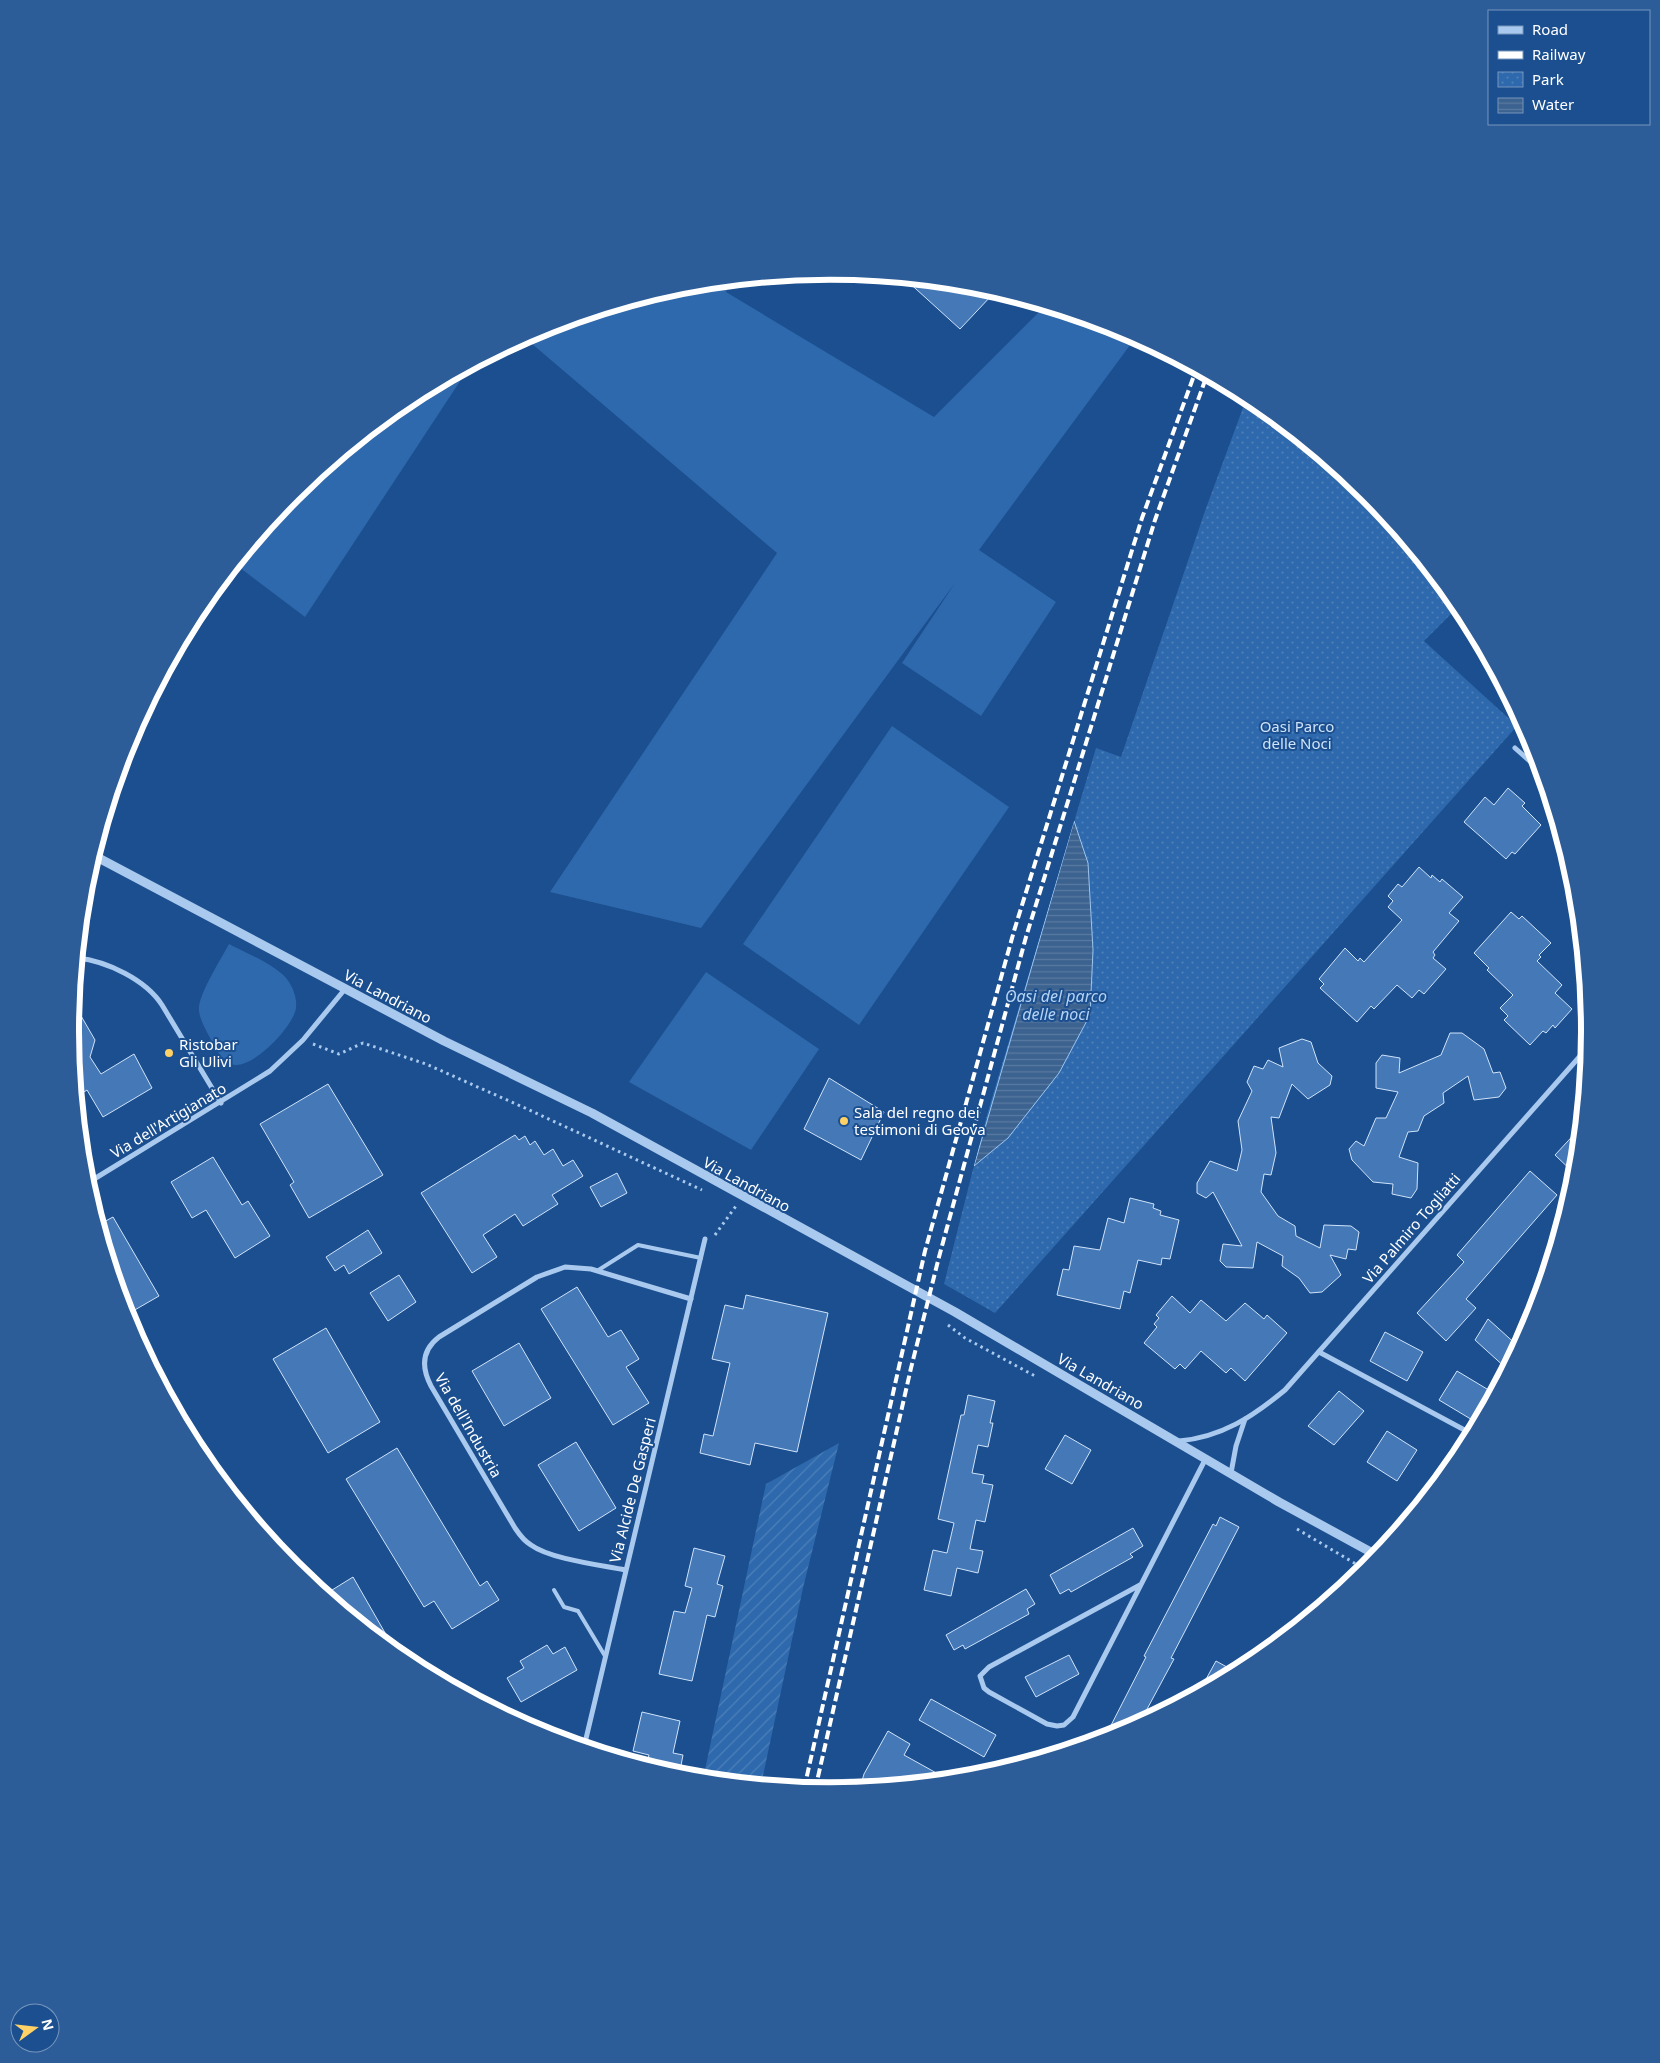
<svg xmlns="http://www.w3.org/2000/svg" width="1660" height="2063" font-family="'Noto Sans',sans-serif">
<style>
.grass{fill:#2e69ad}
.park{fill:url(#park-dots)}
.garden{fill:url(#garden-furrows)}
.water{fill:url(#water-rules);stroke:#9cc4f0}
.pier{fill:#1b4f8f}
.building{fill:#4478b7;stroke:#cfe3fa}
.lines{fill:none;stroke-linecap:round;stroke-linejoin:round}
.path{stroke:#a9c9ee;stroke-width:3;stroke-dasharray:2.5 4;stroke-linecap:butt}
.service{stroke:#a9c9ee;stroke-width:4}
.minor{stroke:#a9c9ee;stroke-width:5}
.tertiary{stroke:#a9c9ee;stroke-width:9}
.rail{stroke:#fff;stroke-width:4;stroke-dasharray:9 4;stroke-linecap:butt}
.poi-dot{fill:#ffd166;stroke:#1b4f8f;stroke-width:2}
.labels{text-anchor:middle;dominant-baseline:central;stroke-width:4;stroke-linejoin:round;paint-order:stroke}
.park-label{font-size:15px;fill:#cfe3fa;stroke:#1b4f8f}
.street-label{font-size:15px;fill:#fff;stroke:#1b4f8f}
.poi-label{font-size:15px;fill:#fff;stroke:#1b4f8f;text-anchor:start}
.water-label{font-size:16px;font-style:italic;fill:#b5d3f5;stroke:#1b4f8f}
.rim{fill:none;stroke:#fff;stroke-width:6}
</style>
<defs>
<pattern id="park-dots" width="8" height="8" patternUnits="userSpaceOnUse" patternTransform="scale(1.25)"><rect width="8" height="8" fill="#2e69ad"/><path d="M2 2h.1M6 6h.1" fill="none" stroke="#4d80b9" stroke-width="1.8" stroke-linecap="round"/></pattern>
<pattern id="garden-furrows" width="10" height="10" patternUnits="userSpaceOnUse" patternTransform="scale(1.25)"><rect width="10" height="10" fill="#2e69ad"/><path d="M-1 1l2-2M0 10L10 0M9 11l2-2" fill="none" stroke="#4d80b9"/></pattern>
<pattern id="water-rules" width="6" height="5" patternUnits="userSpaceOnUse" patternTransform="scale(1.25)"><rect width="6" height="5" fill="#3c6290"/><path d="M0 2.5h6" fill="none" stroke="#597aa1"/></pattern>
</defs>
<rect width="100%" height="100%" fill="#1b4f8f"/>
<!-- grass -->
<g class="grass">
<polygon points="731,281 726,292 934,417 1045,306 1121,329 1136,337 979,550 1056,602 981,716 902,663 955,583 701,928 550,892 777,553 524,337 539,329 682,286"/>
<polygon points="470,366 305,617 235,564 293,494 408,399"/>
<polygon points="892,726 1009,807 859,1025 743,944"/>
<path d="M229,944C246,953 279,966 289,982C294,990 297,999 296,1008C294,1026 251,1072 231,1064C221,1060 215,1047 210,1038C205,1028 198,1017 199,1006C202,989 221,959 229,944Z"/>
<polygon points="706,972 819,1049 751,1150 629,1082"/>
</g>
<!-- park -->
<polygon class="park" points="1247,397 1368,494 1459,606 1424,641 1517,726 995,1313 944,1284 987,1114 1096,748 1121,757 1205,511"/>
<!-- garden -->
<polygon class="garden" points="839,1443 803,1588 761,1785 703,1779 766,1484"/>
<!-- water -->
<polygon class="water" points="1074,821 1088,863 1093,950 1090,1015 1059,1073 1008,1138 974,1166"/>
<!-- pier -->
<polygon class="pier" points="1073,818 1075,818 987,1114 973,1169 971,1166 1039,928"/>
<!-- building -->
<g class="building">
<polygon points="905,279 979,286 985,288 992,295 960,329"/>
<polygon points="1508,788 1525,803 1522,806 1541,825 1515,854 1512,852 1506,859 1464,822 1485,797 1494,805"/>
<polygon points="1419,867 1431,878 1432,875 1440,882 1442,879 1463,897 1449,913 1459,921 1433,952 1435,955 1433,958 1446,969 1424,994 1419,990 1412,998 1397,985 1374,1009 1371,1006 1357,1022 1320,988 1324,984 1319,979 1345,948 1358,961 1360,958 1364,962 1402,920 1388,907 1393,901 1388,896 1398,884 1402,887"/>
<polygon points="1511,912 1519,919 1522,916 1551,943 1539,955 1541,957 1537,961 1562,985 1555,993 1572,1009 1555,1028 1553,1025 1546,1033 1543,1031 1530,1045 1504,1020 1508,1016 1500,1008 1513,995 1487,970 1489,968 1474,953"/>
<polygon points="73,1002 95,1040 90,1057 101,1074 134,1054 152,1088 103,1117 87,1090 76,1097 70,1031"/>
<polygon points="1450,1033 1462,1033 1484,1049 1493,1073 1500,1072 1506,1088 1499,1097 1474,1100 1468,1076 1443,1093 1444,1103 1424,1116 1418,1131 1408,1132 1399,1157 1418,1163 1417,1189 1411,1198 1392,1194 1393,1184 1373,1182 1352,1160 1349,1149 1356,1141 1364,1146 1376,1118 1386,1118 1398,1092 1376,1088 1376,1063 1382,1055 1400,1058 1399,1073 1441,1055"/>
<polygon points="1302,1039 1311,1042 1318,1063 1332,1076 1330,1085 1308,1099 1292,1084 1279,1118 1271,1117 1276,1153 1271,1175 1264,1174 1261,1192 1278,1216 1295,1226 1296,1236 1320,1248 1324,1225 1351,1226 1359,1232 1356,1250 1348,1249 1346,1259 1330,1255 1341,1275 1322,1292 1310,1293 1299,1278 1282,1266 1283,1256 1257,1242 1253,1268 1226,1267 1220,1261 1223,1244 1242,1246 1213,1192 1206,1198 1197,1193 1197,1183 1210,1161 1237,1171 1242,1150 1238,1121 1252,1091 1247,1082 1254,1066 1263,1069 1268,1060 1283,1067 1279,1048"/>
<polygon points="829,1078 884,1112 861,1160 804,1129"/>
<polygon points="328,1084 383,1175 309,1218 290,1185 294,1182 260,1124"/>
<polygon points="1580,1128 1579,1146 1576,1175 1555,1155"/>
<polygon points="515,1135 519,1140 525,1136 530,1145 535,1141 544,1155 553,1149 563,1166 573,1160 583,1176 552,1195 558,1204 523,1226 515,1214 483,1235 497,1257 472,1273 421,1193"/>
<polygon points="213,1157 242,1205 248,1201 270,1236 235,1258 206,1210 192,1218 171,1182"/>
<polygon points="1530,1171 1557,1195 1466,1299 1476,1308 1446,1341 1417,1313 1464,1262 1457,1255"/>
<polygon points="617,1173 627,1193 601,1207 590,1187"/>
<polygon points="1130,1198 1154,1204 1153,1208 1161,1211 1160,1215 1179,1220 1170,1259 1162,1258 1161,1265 1138,1260 1130,1293 1124,1291 1120,1309 1057,1295 1063,1269 1069,1270 1074,1246 1100,1250 1108,1218 1124,1223"/>
<polygon points="113,1217 159,1296 126,1315 98,1225"/>
<polygon points="368,1230 382,1253 349,1274 344,1265 335,1271 326,1257"/>
<polygon points="399,1275 416,1302 388,1321 370,1293"/>
<polygon points="577,1287 608,1337 621,1330 639,1359 626,1367 649,1403 613,1425 541,1309"/>
<polygon points="746,1295 828,1313 797,1452 755,1443 750,1465 700,1453 704,1434 713,1436 730,1363 712,1359 725,1305 743,1309"/>
<polygon points="1172,1296 1190,1313 1201,1300 1226,1321 1245,1303 1264,1319 1267,1315 1287,1333 1245,1381 1231,1368 1226,1373 1201,1351 1185,1369 1180,1364 1175,1369 1144,1343 1157,1327 1154,1324 1159,1318 1156,1315"/>
<polygon points="1488,1319 1519,1347 1507,1369 1475,1340"/>
<polygon points="326,1328 380,1422 328,1453 273,1359"/>
<polygon points="1385,1332 1423,1352 1407,1381 1370,1361"/>
<polygon points="519,1343 551,1398 504,1426 472,1371"/>
<polygon points="1457,1371 1492,1392 1474,1421 1439,1400"/>
<polygon points="1339,1391 1364,1411 1334,1445 1308,1426"/>
<polygon points="968,1395 995,1401 990,1423 993,1423 988,1447 978,1445 972,1473 984,1475 982,1483 993,1485 985,1522 976,1520 970,1549 983,1551 978,1573 957,1568 951,1596 924,1590 933,1550 947,1553 954,1523 938,1519 961,1415 964,1415"/>
<polygon points="1387,1431 1417,1450 1397,1481 1367,1462"/>
<polygon points="1065,1435 1091,1450 1072,1484 1045,1469"/>
<polygon points="576,1442 616,1508 579,1531 538,1465"/>
<polygon points="397,1448 480,1586 487,1581 499,1600 452,1629 434,1601 424,1607 346,1479"/>
<polygon points="1220,1517 1239,1527 1171,1658 1174,1659 1139,1724 1121,1734 1104,1739 1146,1657 1144,1656 1213,1524 1216,1526"/>
<polygon points="1133,1528 1143,1546 1130,1554 1133,1557 1071,1592 1069,1589 1060,1594 1050,1575"/>
<polygon points="694,1548 725,1556 717,1584 723,1586 715,1617 707,1615 692,1681 659,1674 674,1611 685,1613 692,1588 685,1586"/>
<polygon points="353,1577 396,1652 395,1653 324,1595"/>
<polygon points="1026,1589 1035,1604 1027,1609 1029,1614 965,1649 963,1645 954,1650 946,1635"/>
<polygon points="547,1645 553,1654 565,1647 577,1670 521,1702 507,1678 524,1668 520,1661"/>
<polygon points="1069,1655 1079,1674 1036,1697 1025,1677"/>
<polygon points="1216,1661 1236,1672 1199,1692"/>
<polygon points="931,1699 996,1735 984,1757 919,1720"/>
<polygon points="642,1712 680,1721 673,1753 683,1755 679,1776 646,1766 649,1755 633,1751"/>
<polygon points="888,1731 910,1744 904,1755 949,1780 860,1788 864,1774"/>
</g>
<g class="lines">
<!-- path -->
<g class="path">
<polyline points="313,1044 339,1054 363,1043 426,1064 525,1108 702,1190"/>
<polyline points="715,1235 736,1206"/>
<polyline points="948,1325 965,1338 1035,1376"/>
<polyline points="1297,1529 1366,1570"/>
</g>
<!-- service -->
<g class="service">
<polyline points="597,1271 638,1245 701,1258"/>
<polyline points="554,1590 564,1607 578,1611 605,1656"/>
</g>
<!-- minor -->
<g class="minor">
<polyline points="1515,748 1541,771"/>
<path d="M77,958C107,961 146,980 162,1005L221,1103"/>
<polyline points="86,1184 270,1071 303,1040 345,989"/>
<polyline points="1319,1352 1472,1434"/>
<path d="M1179,1441C1222,1437 1252,1417 1285,1390L1589,1046"/>
<polyline points="1231,1473 1236,1446 1245,1419"/>
<path d="M625,1570C600,1565 550,1559 531,1545C524,1541 519,1534 515,1528L431,1386C421,1367 422,1350 439,1337L537,1277L565,1267L591,1269L691,1299"/>
<polyline points="1140,1585 989,1667 980,1676 984,1688 989,1692 1047,1724 1057,1726 1064,1725 1073,1717 1206,1458"/>
<polyline points="584,1747 705,1239"/>
</g>
<!-- tertiary -->
<polyline class="tertiary" points="93,855 444,1041 592,1113 955,1312 1279,1502 1378,1556"/>
<!-- rail -->
<g class="rail">
<polyline points="804,1789 925,1251 1014,931 1142,518 1196,370"/>
<polyline points="815,1790 911,1368 939,1257 1026,937 1155,520 1207,375"/>
</g>
</g>
<!-- markers -->
<g class="poi-dot">
<circle cx="169" cy="1053" r="5"/>
<circle cx="844" cy="1121" r="5"/>
</g>
<g class="labels">
<!-- park labels -->
<g class="park-label">
<text x="1297" y="726">Oasi Parco<tspan x="1297" dy="17">delle Noci</tspan></text>
</g>
<!-- street labels -->
<g class="street-label">
<text transform="translate(388 996) rotate(28)">Via Landriano</text>
<text transform="translate(168 1120) rotate(-31)">Via dell'Artigianato</text>
<text transform="translate(747 1184) rotate(29)">Via Landriano</text>
<text transform="translate(1411 1228) rotate(-49)">Via Palmiro Togliatti</text>
<text transform="translate(1101 1381) rotate(30)">Via Landriano</text>
<text transform="translate(469 1425) rotate(60)">Via dell'Industria</text>
<text transform="translate(632 1490) rotate(-76)">Via Alcide De Gasperi</text>
</g>
<!-- poi labels -->
<g class="poi-label">
<text x="179" y="1044">Ristobar<tspan x="179" dy="17">Gli Ulivi</tspan></text>
<text x="854" y="1112">Sala del regno dei<tspan x="854" dy="17">testimoni di Geova</tspan></text>
</g>
<!-- water labels -->
<g class="water-label">
<text x="1056" y="996">Oasi del parco<tspan x="1056" dy="18">delle noci</tspan></text>
</g>
</g>
<!-- crop -->
<path d="M0 0H1660V2063H0ZM79 1031a751 751 0 1 1 1502 0a751 751 0 1 1-1502 0Z" fill="#2d5d98" fill-rule="evenodd"/>
<path class="rim" d="M79 1031a751 751 0 1 1 1502 0a751 751 0 1 1-1502 0Z"/>
<!-- legend -->
<rect x="1488" y="10" width="162" height="115" fill="#1b4f8f" stroke="#7695bc"/>
<rect x="1498" y="26" width="25" height="8" fill="#a9c9ee" stroke="#7695bc"/>
<text x="1532" y="35" font-size="15" fill="#ffffff">Road</text>
<rect x="1498" y="51" width="25" height="8" fill="#ffffff" stroke="#7695bc"/>
<text x="1532" y="60" font-size="15" fill="#ffffff">Railway</text>
<rect x="1498" y="72" width="25" height="15" fill="url(#park-dots)" stroke="#7695bc"/>
<text x="1532" y="85" font-size="15" fill="#ffffff">Park</text>
<rect x="1498" y="98" width="25" height="15" fill="url(#water-rules)" stroke="#7695bc"/>
<text x="1532" y="110" font-size="15" fill="#ffffff">Water</text>
<!-- north arrow -->
<g transform="translate(35 2028) rotate(75)"><circle r="24" fill="#1b4f8f" stroke="#7695bc"/>
<path d="M0-4L9 19L0 12L-9 19Z" fill="#ffd166"/>
<text y="-8" font-size="14" font-weight="bold" text-anchor="middle" fill="#ffffff">N</text>
</g>
</svg>
